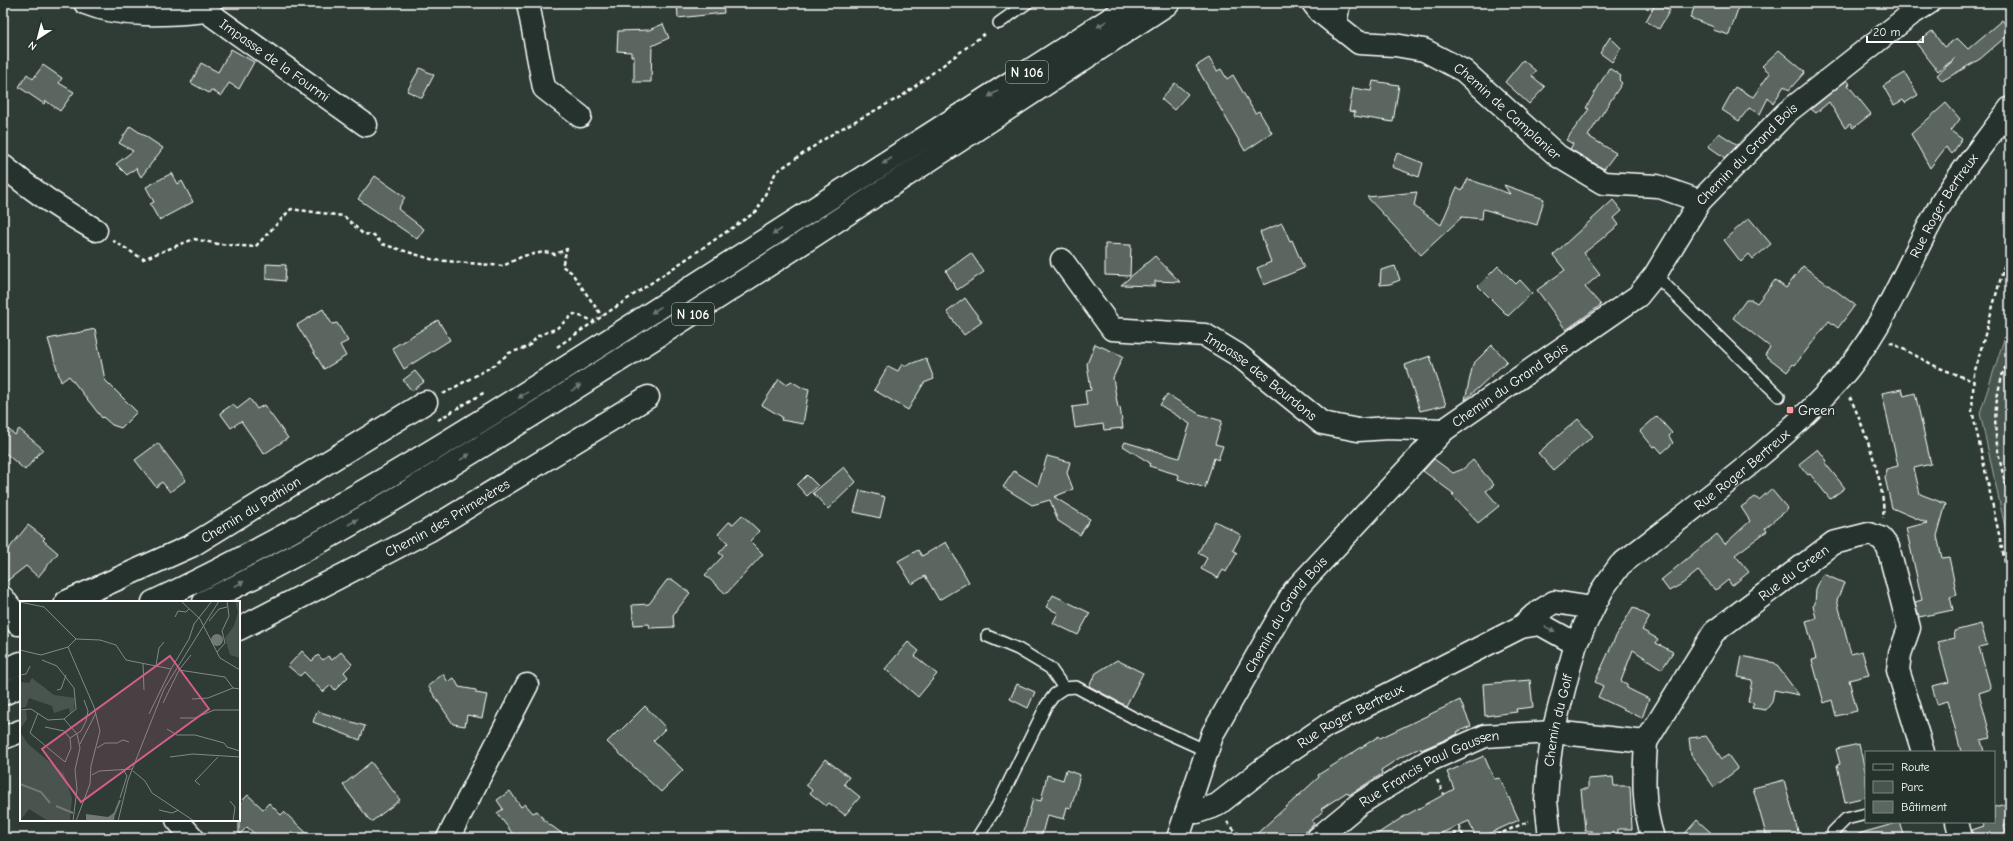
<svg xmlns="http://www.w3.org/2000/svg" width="2013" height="841" font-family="'Comic Neue',sans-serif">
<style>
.green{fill:#4a544f;stroke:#a4aaa7}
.building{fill:#5b6661;stroke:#fff}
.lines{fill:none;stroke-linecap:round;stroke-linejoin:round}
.service-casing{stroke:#fff;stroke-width:14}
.minor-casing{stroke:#fff;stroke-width:25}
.tertiary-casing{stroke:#fff;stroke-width:25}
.primary-casing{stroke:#fff;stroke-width:25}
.path{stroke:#fff;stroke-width:2.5;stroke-dasharray:4 3;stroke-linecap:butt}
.service{stroke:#26332d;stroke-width:11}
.minor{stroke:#26332d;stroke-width:22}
.tertiary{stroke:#26332d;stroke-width:22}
.primary{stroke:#26332d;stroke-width:22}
.oneway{fill:#727a76}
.poi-dot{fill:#ff9aa2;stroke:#26332d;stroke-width:1.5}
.labels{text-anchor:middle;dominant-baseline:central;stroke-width:3.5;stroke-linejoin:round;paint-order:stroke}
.shield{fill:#26332d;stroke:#bec2c0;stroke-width:1}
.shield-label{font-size:13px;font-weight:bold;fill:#fff}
.street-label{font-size:14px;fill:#fff;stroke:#26332d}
.poi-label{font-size:14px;fill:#fff;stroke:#26332d;text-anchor:start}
.inset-river{fill:none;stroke:#707975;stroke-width:2}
.inset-road{fill:none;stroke:#828986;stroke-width:1}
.view{fill:#d45d8c;fill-opacity:0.15;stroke:#d45d8c;stroke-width:2}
.inset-edge{fill:none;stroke:#fff;stroke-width:2}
</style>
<rect width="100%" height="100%" fill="#2f3b35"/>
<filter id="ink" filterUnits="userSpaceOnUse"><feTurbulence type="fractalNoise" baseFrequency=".025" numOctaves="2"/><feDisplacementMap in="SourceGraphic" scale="8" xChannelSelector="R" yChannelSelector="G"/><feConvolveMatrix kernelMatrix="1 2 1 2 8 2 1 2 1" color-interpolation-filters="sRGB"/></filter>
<g filter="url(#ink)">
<!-- green -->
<polygon class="green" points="2010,321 2010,550 1980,413"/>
<!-- building -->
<g class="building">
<polygon points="677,3 723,3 724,13 678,18"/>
<polygon points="1656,3 1670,10 1659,29 1646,21"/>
<polygon points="1696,3 1740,3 1729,35 1713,30 1714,27 1690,18"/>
<polygon points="2002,20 2010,30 2010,33 1980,59 1942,81 1937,75 1956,58 1938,71 1916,43 1932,31 1944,47 1957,38 1968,49"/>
<polygon points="663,24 669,38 652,46 651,82 634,82 634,56 631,56 631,52 617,51 618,31 649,30"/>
<polygon points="1610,37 1621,48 1612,62 1600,53"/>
<polygon points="231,49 254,62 239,89 229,83 221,96 211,90 209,93 191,83 201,63 218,72"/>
<polygon points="1779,50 1805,72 1789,90 1784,86 1773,104 1768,98 1760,114 1749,108 1739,121 1722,110 1735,87 1753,97 1770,73 1762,66"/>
<polygon points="1209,58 1217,71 1221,69 1227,79 1233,75 1255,113 1259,111 1272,133 1245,151 1196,66"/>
<polygon points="1523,60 1536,71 1532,76 1545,87 1529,104 1505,82"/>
<polygon points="43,65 62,78 59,83 74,92 60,111 46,101 44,104 19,87 27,74 33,79"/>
<polygon points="420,68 434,75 422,98 407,91"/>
<polygon points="1609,68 1621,76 1619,80 1622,83 1588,136 1616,153 1604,169 1570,149 1573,144 1566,140 1589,109 1586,108"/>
<polygon points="1905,73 1918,95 1905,103 1903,100 1894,105 1883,86"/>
<polygon points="1847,80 1850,84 1848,85 1871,114 1853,128 1850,124 1845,128 1829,102 1816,113 1811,109"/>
<polygon points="1373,81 1399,85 1393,122 1354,116 1355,112 1349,111 1353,88 1371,91"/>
<polygon points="1175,83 1188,94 1174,110 1161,99"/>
<polygon points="1946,103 1960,119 1951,131 1962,139 1952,154 1946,147 1930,168 1911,134"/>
<polygon points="130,126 163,148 141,177 136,168 127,175 116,164 133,151 119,143"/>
<polygon points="1719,133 1738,145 1725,158 1708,146"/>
<polygon points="1397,153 1423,163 1419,177 1392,167"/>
<polygon points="172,173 178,184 182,181 193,202 159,220 150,204 154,202 146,187"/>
<polygon points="375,176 405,197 398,209 424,229 417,239 358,199"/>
<polygon points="1468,179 1510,194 1504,185 1544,199 1537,225 1483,209 1482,219 1462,217 1421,255 1367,197 1417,192 1414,206 1441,225 1457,187 1462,190"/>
<polygon points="1613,200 1622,211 1614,218 1619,225 1584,253 1600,274 1585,287 1601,305 1566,330 1537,290 1565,270 1553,255"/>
<polygon points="1749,218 1771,244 1753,259 1749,254 1741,262 1724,240"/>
<polygon points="1282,223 1290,241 1292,240 1304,268 1264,285 1257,268 1271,262 1260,232"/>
<polygon points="1105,244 1131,245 1130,276 1105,275"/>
<polygon points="971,253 984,272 957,290 946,271"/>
<polygon points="1155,256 1180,282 1155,281 1155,286 1121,285"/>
<polygon points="266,264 286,265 285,281 266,279"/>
<polygon points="1395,266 1400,280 1390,284 1380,285 1381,270"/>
<polygon points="1498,266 1516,284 1520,280 1532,293 1508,316 1478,286"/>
<polygon points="1803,266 1855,305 1838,328 1829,321 1795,365 1793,364 1787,372 1765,355 1770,347 1733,318 1746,300 1752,300 1757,303 1775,280 1786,288"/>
<polygon points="965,298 982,322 964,335 947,312"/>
<polygon points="323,309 332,324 337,323 348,341 340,345 346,356 324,369 297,325"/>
<polygon points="438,320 450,340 404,369 392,348"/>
<polygon points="95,329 105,380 137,412 121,428 112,425 103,417 102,418 69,376 61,382 48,339"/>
<polygon points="1095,344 1123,356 1113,378 1118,408 1120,407 1123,428 1104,430 1103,424 1075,428 1072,407 1087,405 1085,391 1091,390 1087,364"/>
<polygon points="1492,345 1507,361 1465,400 1473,364"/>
<polygon points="1430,356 1446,405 1420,411 1405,365"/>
<polygon points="926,358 934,379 924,383 908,410 874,390 888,366 898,371 902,364 905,366"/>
<polygon points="415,371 424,382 412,391 403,380"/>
<polygon points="779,379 787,385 791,381 801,387 809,389 803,424 781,420 782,417 762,405"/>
<polygon points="1902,389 1904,396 1915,393 1931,464 1914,468 1920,494 1946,504 1937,536 1942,558 1949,557 1957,595 1950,597 1953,610 1919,617 1915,602 1922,600 1906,528 1927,523 1892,508 1885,478 1886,469 1898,466 1882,393"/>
<polygon points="1167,394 1199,414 1222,421 1215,444 1223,446 1218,460 1214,458 1205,488 1178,479 1179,475 1149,466 1150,463 1123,446 1125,442 1179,458 1190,424 1160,405"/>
<polygon points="250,399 257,409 264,405 288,438 264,454 241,421 231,428 220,413 233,404 237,409"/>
<polygon points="1657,416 1672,433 1669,436 1673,443 1662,453 1656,446 1653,447 1640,431"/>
<polygon points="1578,419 1593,436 1553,470 1538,453"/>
<polygon points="3,425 15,435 19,429 43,449 25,470 3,451"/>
<polygon points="158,443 186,480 170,492 162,482 156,487 135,460"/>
<polygon points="1818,449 1827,461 1825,463 1845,488 1830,499 1810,474 1808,475 1799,464"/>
<polygon points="1047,456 1070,462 1067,473 1073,489 1054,497 1090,519 1080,535 1058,521 1050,500 1032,505 1003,487 1014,471 1038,486"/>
<polygon points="1434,459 1453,473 1463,469 1473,460 1494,485 1486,491 1499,506 1478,523 1452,495 1454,494 1423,471"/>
<polygon points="844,467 856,482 828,509 813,493"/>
<polygon points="807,475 818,486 807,496 797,485"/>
<polygon points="1771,489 1788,509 1765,528 1767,531 1735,555 1749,572 1732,586 1728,580 1716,590 1698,571 1682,584 1669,591 1661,580 1717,534 1725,544 1750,521 1741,507 1755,497 1759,500"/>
<polygon points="860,490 885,497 880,518 854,512"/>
<polygon points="742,515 759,531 750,541 763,554 726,594 705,575 723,556 719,553 728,543 718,534 729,522 733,524"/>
<polygon points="1215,521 1241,535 1233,550 1237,553 1226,572 1223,570 1218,578 1201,569 1207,558 1198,553"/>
<polygon points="28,525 45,538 43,540 58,553 38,577 26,566 3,584 3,556"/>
<polygon points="946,542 969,582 939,600 925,576 912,584 898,561 918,550 922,556"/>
<polygon points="1823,574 1844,583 1837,600 1851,654 1862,651 1869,675 1849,680 1857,711 1836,716 1832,700 1824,703 1812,660 1816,659 1806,621 1816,618 1813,606 1815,604 1816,589"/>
<polygon points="667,580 673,580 690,593 673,615 674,627 650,628 649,624 634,625 632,605 649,604"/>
<polygon points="1053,595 1090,613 1078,635 1053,623 1058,613 1046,607"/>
<polygon points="1633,607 1650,617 1642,630 1658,639 1656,643 1673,652 1662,669 1633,650 1621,681 1627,684 1627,688 1649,699 1642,718 1598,697 1603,686 1595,682 1615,638"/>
<polygon points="1981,624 1987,645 1979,647 1991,689 1979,693 1991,738 1981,740 1984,752 1961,752 1948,701 1937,704 1932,686 1949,682 1938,642 1955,638 1954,631"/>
<polygon points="908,642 919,651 915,656 937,674 918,697 885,669"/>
<polygon points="302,651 312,661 318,655 323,660 328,656 332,660 341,652 352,664 344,672 348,677 335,690 331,685 323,692 304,672 300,676 288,666"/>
<polygon points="1742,656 1775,663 1799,695 1774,690 1772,702 1766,710 1752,708 1754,703 1748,702 1752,680 1738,677"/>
<polygon points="1117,660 1143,673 1126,706 1089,686 1096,673"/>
<polygon points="443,674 448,682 454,678 459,687 476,690 476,693 487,695 482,718 467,715 465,726 453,724 428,686"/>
<polygon points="1530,680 1533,707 1516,709 1517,712 1485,716 1483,684"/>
<polygon points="1017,684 1035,692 1028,708 1010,699"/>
<polygon points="1460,700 1471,726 1457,732 1458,734 1421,750 1420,748 1401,757 1381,770 1382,774 1349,795 1347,792 1321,809 1323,811 1312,821 1314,824 1299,838 1252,838 1319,777 1318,775 1379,736 1380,738"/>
<polygon points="645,706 666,728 653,741 683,770 661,792 607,742 618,731 619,732"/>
<polygon points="317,711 365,726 360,740 313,722"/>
<polygon points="1706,736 1722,759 1728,755 1738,769 1714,787 1691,755 1689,738"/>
<polygon points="1859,744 1866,775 1866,797 1845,802 1837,765 1840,764 1836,749"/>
<polygon points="1484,756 1494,779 1500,778 1519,820 1479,838 1476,838 1469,821 1430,838 1371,838 1403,817 1454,789 1447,772"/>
<polygon points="825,759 849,777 844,784 860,797 845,815 829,803 826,806 810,793 812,790 806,785"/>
<polygon points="371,762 400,800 371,822 343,785"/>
<polygon points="1066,770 1080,775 1071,808 1067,807 1064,819 1047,815 1041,838 1022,838 1033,799 1041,801 1047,775 1063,780"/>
<polygon points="1613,777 1614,786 1630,786 1632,829 1618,829 1618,838 1592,838 1592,831 1585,831 1581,789 1588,789 1588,779"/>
<polygon points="1784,780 1799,835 1790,838 1767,838 1753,788"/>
<polygon points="510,791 521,807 525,804 533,813 537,811 545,821 568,838 516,838 497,813 503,809 497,800"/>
<polygon points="248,795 263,809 269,803 281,815 284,812 312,838 259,838 247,827 239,835 239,804"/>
<polygon points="2010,803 2010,824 2004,825 2008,838 1973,838 1972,830 1984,826 1983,822 1994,822 1994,807"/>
<polygon points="1697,820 1717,838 1681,838"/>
<polygon points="1900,822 1905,838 1859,838 1858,834"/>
</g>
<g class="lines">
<defs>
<g id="service">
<polyline points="999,23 1027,3"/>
<polyline points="1655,275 1779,396"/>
<polyline points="987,636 1018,649 1050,668 1064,688"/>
<polyline points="1833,832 1846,819 1866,814"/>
<polyline points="977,838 997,806 1046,706 1055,694 1064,688 1076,687 1134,718 1207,751"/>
</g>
<g id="minor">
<path id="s1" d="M85,3C122,18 167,15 206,11L366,125"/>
<polyline points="528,3 544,88 580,116"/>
<path id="s2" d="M1313,3L1320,12L1359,43L1395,45L1424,50L1464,71L1558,156L1603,183L1657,186L1700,201"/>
<polyline points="1335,24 1339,3"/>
<path d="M3,166C32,190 64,212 96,230"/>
<path id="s3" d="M1062,260L1112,329L1205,335L1238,355L1322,423L1358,430L1388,428L1444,430"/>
<polyline points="3,598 13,611 18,624"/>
<path id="s4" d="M66,602L191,546L426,402"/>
<polyline points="1521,627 1540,624 1576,644"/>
<path id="s5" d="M239,629L428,531L648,397"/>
<polyline points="3,738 21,731"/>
<path d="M1646,742C1644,777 1642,804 1653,838"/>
<path id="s6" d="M1187,812H1197L1217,805L1267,766L1326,726L1521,627L1534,615L1554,602L1593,608"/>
<polyline points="177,820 193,838"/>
<polyline points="1957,822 1961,838"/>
<polyline points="448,838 527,685"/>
<path id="s7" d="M1178,838L1213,733L1294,591L1444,430L1638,296L1655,275L1700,201L1786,113L1910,15L1929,3"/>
<path id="s8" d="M1318,838L1359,804L1428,761L1485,736L1553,732L1646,742L1714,632L1833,543L1869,534L1881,538L1888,547L1909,628L1900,654L1898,670L1923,752"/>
</g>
<g id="tertiary">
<path id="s9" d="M1550,838L1546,801L1548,769L1553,732L1569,669L1576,644L1593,608L1604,587L1620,565C1694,507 1774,452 1837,382C1885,329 1907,262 1942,202C1962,169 1987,140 2010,108"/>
</g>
<g id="primary">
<path d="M153,602C338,515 510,404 682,293C833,196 984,99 1135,3"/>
<path d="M204,602C343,535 474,452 604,370C794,251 981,126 1169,3"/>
<polyline points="3,670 21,663"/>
<polyline points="3,694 21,686"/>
</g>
</defs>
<!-- service casing -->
<use href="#service" class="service-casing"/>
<!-- minor casing -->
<use href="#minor" class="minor-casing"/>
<!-- tertiary casing -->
<use href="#tertiary" class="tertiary-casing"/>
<!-- primary casing -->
<use href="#primary" class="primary-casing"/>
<!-- path -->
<g class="path">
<polyline points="112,240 143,259 194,239 218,244 255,247 291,209 344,216 363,234 374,235 382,244 434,260 503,266 523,256 544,252 555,254 567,249 562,266 571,272 602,316"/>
<polyline points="2010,245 1974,374 1972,410 2010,585"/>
<polyline points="1890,342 1937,367 1973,381"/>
<polyline points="557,347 757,211 776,172 835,132 902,96 987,32"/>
<path d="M2010,360C2003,369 2002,377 1999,388C1990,431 1999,459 2010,500"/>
<polyline points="443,394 496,364 509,353 528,347 538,336 557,328 574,314 594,321"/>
<path d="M1850,397C1863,426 1887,487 1883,518"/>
<polyline points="438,420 485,392"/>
<polyline points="1437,780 1444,794"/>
<polyline points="1227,822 1242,838"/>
<polyline points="1459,826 1464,838"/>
<polyline points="1447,838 1461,831"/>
<polyline points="1490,838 1529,821"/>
</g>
<!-- service -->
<use href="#service" class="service"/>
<!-- minor -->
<use href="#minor" class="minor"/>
<!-- tertiary -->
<use href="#tertiary" class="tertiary"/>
<!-- primary -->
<use href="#primary" class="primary"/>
</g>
<!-- one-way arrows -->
<defs><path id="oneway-solid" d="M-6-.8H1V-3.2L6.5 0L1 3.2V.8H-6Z"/></defs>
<g class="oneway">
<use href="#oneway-solid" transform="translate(1102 24) rotate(148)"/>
<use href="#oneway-solid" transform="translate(993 94) rotate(148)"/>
<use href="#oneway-solid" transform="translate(887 161) rotate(147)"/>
<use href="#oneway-solid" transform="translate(777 232) rotate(147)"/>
<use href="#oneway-solid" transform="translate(656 310) rotate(147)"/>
<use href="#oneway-solid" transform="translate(576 388) rotate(-32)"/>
<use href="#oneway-solid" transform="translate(523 395) rotate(148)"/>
<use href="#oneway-solid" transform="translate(465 457) rotate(-32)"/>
<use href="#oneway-solid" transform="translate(353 522) rotate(-30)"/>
<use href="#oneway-solid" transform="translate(239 584) rotate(-28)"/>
<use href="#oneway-solid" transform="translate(1550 629) rotate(26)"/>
</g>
</g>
<!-- markers -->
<rect class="poi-dot" x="1786" y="406" width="8" height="8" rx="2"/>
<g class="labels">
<!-- shield labels -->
<g class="shield">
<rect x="1006" y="61" width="42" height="22" rx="3"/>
<rect x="672" y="303" width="42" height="22" rx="3"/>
</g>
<g class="shield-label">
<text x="1027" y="72">N 106</text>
<text x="693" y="314">N 106</text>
</g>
<!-- street labels -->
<g class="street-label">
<text stroke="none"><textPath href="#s1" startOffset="207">Impasse de la Fourmi</textPath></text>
<text stroke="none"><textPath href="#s2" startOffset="231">Chemin de Camplanier</textPath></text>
<text stroke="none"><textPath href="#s7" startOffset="910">Chemin du Grand Bois</textPath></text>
<text stroke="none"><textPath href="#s9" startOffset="779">Rue Roger Bertreux</textPath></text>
<text stroke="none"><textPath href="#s3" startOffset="248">Impasse des Bourdons</textPath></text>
<text stroke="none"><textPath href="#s7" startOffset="574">Chemin du Grand Bois</textPath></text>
<text stroke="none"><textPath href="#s9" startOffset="443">Rue Roger Bertreux</textPath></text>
<text stroke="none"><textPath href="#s4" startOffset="207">Chemin du Pathion</textPath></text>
<text stroke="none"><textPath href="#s5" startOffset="236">Chemin des Primevères</textPath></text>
<text stroke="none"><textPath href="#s8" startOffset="587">Rue du Green</textPath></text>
<text stroke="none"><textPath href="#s7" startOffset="250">Chemin du Grand Bois</textPath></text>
<text stroke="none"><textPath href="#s6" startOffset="192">Rue Roger Bertreux</textPath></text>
<text stroke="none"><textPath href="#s9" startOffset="119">Chemin du Golf</textPath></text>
<text stroke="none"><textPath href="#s8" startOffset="133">Rue Francis Paul Gaussen</textPath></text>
</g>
<!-- poi labels -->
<g class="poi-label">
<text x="1798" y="410">Green</text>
</g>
</g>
<!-- overview -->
<g transform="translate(20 601)">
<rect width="220" height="220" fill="#2f3b35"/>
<path d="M215,0H220V57L210,54L205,37L214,25L218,11ZM12,77L34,94L55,97L54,108L50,113L49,107L34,112L32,105L9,97L6,106L0,107V81L9,82ZM6,109L7,118L0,129V110ZM0,131L8,143L44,173L52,197L50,220H28L9,208L0,220Z" fill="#4a544f"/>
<path d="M191 39a6 6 0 1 1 12 0a6 6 0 1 1-12 0ZM95,211L94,220H66V213L88,216Z" fill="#707975"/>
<path class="inset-river" d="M0,183L21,191L30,202M36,205L53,212M94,214L100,199"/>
<path class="inset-road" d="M161,0L180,18L200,57L220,69M0,1L24,6L56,38M155,16L158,10L166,11L169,8M189,20L199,8L207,6M48,46L74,106L80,130L71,165L70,183L56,220M0,49L21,54L48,46L56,38L80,39L96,44L106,59L151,68M197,51L205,42L202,30L209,15L207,0M22,59L37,65L54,87L56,108L44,118M123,63L124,89M136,64L139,47L144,41M159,69L205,76L213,87L220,88M0,74L6,73L10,65M37,89L41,88L46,74M172,98L188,97L213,87M143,102L159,69L171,54M0,109L11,108L28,119L44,118L57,133L60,147L55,169L57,188L53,220M18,112L10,132L45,161L51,147L50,137L61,130L66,120L68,110L64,99M129,113L151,68L169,38L174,23L192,0M160,117H175L194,109H220M25,126L44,130L50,137M147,128L157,134H175L204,142L207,146L220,150M60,143L76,112M77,147L85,142H97L103,139L109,141M150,156L173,153L220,156M113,170L125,180L132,192L174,220M72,174L79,170L112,168M180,184L175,180L198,156M100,197L107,175L103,168M210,200L215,206L213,220M139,209L152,212L159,209M98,220L108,179L144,88L199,0"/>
<path class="view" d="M150,55L189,108L61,201L22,148Z"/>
<rect width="220" height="220" class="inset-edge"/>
</g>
<!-- margin -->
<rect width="2013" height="841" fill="none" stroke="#26332d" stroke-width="16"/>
<rect x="8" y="8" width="1997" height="825" fill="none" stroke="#fff" stroke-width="1.5" filter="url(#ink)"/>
<!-- legend -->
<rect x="1865" y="751" width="130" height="72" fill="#26332d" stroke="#7d8581"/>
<rect x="1873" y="764" width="20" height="6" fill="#26332d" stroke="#7d8581"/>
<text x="1901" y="771" font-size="12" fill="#ffffff">Route</text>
<rect x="1873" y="781" width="20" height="12" fill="#4a544f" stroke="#7d8581"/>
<text x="1901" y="791" font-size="12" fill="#ffffff">Parc</text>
<rect x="1873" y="801" width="20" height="12" fill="#5b6661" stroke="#7d8581"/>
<text x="1901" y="811" font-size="12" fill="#ffffff">Bâtiment</text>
<!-- north arrow -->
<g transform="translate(38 38) rotate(216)" stroke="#26332d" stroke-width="3" paint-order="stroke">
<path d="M0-3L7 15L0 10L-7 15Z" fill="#ffffff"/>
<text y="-6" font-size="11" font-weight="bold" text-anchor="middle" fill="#ffffff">N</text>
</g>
<!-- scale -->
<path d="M1867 36v6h56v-6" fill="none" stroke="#ffffff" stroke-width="2"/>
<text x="1873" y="36" font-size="12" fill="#ffffff" stroke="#26332d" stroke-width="3" paint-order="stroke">20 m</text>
</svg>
